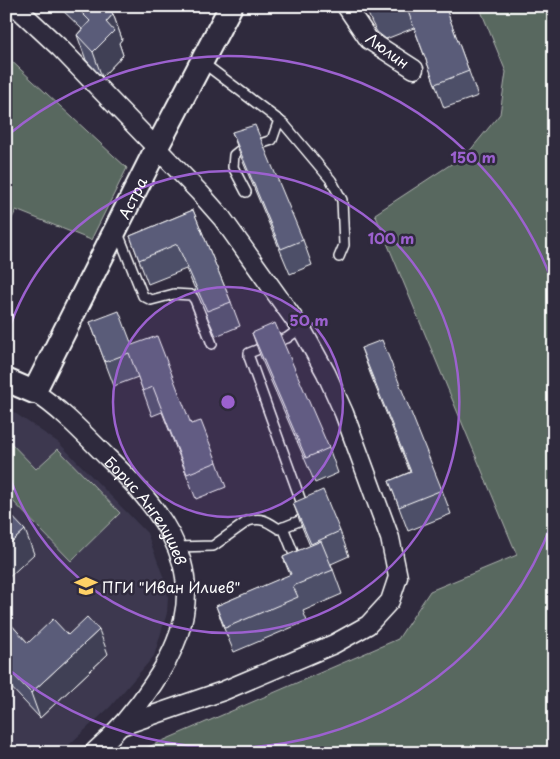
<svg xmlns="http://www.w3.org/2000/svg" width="560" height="759" font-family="'Playpen Sans',sans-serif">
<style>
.built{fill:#3c394f}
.green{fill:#59675e;stroke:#acb3ae}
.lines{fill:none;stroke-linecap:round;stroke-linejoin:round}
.service-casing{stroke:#fff;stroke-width:12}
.minor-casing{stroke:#fff;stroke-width:21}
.tertiary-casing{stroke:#fff;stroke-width:26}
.service{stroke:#2f2a3d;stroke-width:9}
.minor{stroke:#2f2a3d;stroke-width:18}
.tertiary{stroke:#2f2a3d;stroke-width:22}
.wall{fill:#4d4f68;stroke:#fff}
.shaded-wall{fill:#3f4055;stroke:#fff}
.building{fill:#5a5c79;stroke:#fff}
.ring{fill:none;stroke:#9c61cf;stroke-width:2.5}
.labels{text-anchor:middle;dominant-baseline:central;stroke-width:5;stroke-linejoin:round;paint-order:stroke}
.street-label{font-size:15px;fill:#fff;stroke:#2f2a3d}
.poi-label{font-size:15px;fill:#fff;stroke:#2f2a3d;text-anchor:start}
.centre{fill:#9c61cf;stroke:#2f2a3d;stroke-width:2.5}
.ring-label{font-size:15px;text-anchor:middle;font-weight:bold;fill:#9c61cf;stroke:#2f2a3d;stroke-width:5;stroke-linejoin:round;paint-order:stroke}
</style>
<rect width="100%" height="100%" fill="#2f2a3d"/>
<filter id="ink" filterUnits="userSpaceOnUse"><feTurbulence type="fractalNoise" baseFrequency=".02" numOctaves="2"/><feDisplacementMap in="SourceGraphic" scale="10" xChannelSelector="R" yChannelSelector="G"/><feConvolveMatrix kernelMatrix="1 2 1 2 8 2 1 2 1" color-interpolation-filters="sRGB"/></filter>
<g filter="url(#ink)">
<!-- built -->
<polygon class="built" points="6,407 59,443 147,533 163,576 168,597 167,613 154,656 110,707 60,753 15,753 6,746"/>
<!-- green -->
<g class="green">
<polygon points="479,6 554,6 554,753 140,753 146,748 398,639 430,591 517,555 375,214 468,153 500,114 506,72"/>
<polygon points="6,56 127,168 91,240 16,210 6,231"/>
<polygon points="6,438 36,469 58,449 120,513 71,561 6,494"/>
</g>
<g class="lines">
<defs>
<g id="service">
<polyline points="202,62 284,124 331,180 342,200 344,245 339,257"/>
<polyline points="246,192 233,167 234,155 239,151 272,140 279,120"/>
<polyline points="118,233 143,296 151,300 174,294 191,295 195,300 212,344"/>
<polyline points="283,527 297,562"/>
<path d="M176,547L213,546L248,521C263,517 268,522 279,529L299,521L306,515L249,357V353L287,338L301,328"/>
</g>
<g id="minor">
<polyline points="15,6 60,48 200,193 222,218 304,333 326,373 344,413 390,538 398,577 390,601 368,625 334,644 223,691 121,726"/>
<polyline points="346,6 369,40 414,69"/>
<path id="s1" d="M34,392C61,409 84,434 107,457C181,528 217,590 153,684C136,710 116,733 93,753"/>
</g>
<g id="tertiary">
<path id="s2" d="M6,380L34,392L157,147L231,6"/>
</g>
</defs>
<!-- service casing -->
<use href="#service" class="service-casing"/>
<!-- minor casing -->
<use href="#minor" class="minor-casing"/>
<!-- tertiary casing -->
<use href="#tertiary" class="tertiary-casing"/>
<!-- service -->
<use href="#service" class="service"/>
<!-- minor -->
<use href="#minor" class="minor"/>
<!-- tertiary -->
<use href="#tertiary" class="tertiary"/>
</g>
<!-- wall -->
<g class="wall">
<polygon points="58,6 106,6 113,14 122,39 119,43 123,55 102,77 86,60 77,35 82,29"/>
<polygon points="365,6 445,6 478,96 444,108 414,28 386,39 377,32 372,23"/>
<polygon points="232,132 303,240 312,265 290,274 241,157"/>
<polygon points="193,210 231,302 240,326 216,336 186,269 148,284 130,236"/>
<polygon points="90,322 132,345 191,424 217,462 226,487 196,499 162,412 152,416 138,377 114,386"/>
<polygon points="252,333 329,448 338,473 315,483 261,358"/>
<polygon points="361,348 442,490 451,514 408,531 389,481 410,472 370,373"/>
<polygon points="293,503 340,531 349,556 331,564 342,594 303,611 307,621 234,652 225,631 216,606 290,575 283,557 310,546 302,527"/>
<polygon points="6,619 28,643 68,635 108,654 40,718 6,682"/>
</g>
<!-- shaded-wall -->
<g class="shaded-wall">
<polygon points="113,14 122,39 119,43 123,55 102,77 93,52 106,22"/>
<polygon points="25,530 34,554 6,580 6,547"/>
<polygon points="99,630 108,654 40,718 31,693"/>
</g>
<!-- building -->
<g class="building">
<polygon points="75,6 106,6 113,14 106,22 114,31 93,52 77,35 90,21"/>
<polygon points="367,6 398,6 377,14 368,8"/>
<polygon points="406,6 445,6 469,71 435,84"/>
<polygon points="255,125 303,240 281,249 232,132"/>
<polygon points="193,210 231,302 207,311 177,244 139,260 130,236"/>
<polygon points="119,311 132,345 157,336 191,424 201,421 217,462 187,474 153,387 143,391 129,353 105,362 90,322"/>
<polygon points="275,323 329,448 306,458 252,333"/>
<polygon points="382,340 442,490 399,507 389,481 411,472 361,348"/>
<polygon points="323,490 340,531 311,544 293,503"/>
<polygon points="6,510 25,530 6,547"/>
<polygon points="321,541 333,570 293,586 298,597 225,628 216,606 291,574 283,557"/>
<polygon points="87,617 99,630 31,693 6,667 6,619 28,643 53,619 68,635"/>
</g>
</g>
<!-- distance rings -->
<circle cx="228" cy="402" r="115" fill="#9c61cf" fill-opacity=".12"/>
<g class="ring">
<circle cx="228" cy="402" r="115"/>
<path d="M7 336A231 231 0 1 1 7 468"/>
<path d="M553 520A346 346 0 0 1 8 669M8 135A346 346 0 0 1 553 284"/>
</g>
<!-- icons -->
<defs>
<symbol id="school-bare" viewBox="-9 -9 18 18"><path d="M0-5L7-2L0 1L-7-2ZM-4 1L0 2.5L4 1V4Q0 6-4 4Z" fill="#ffd166" stroke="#2f2a3d" stroke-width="2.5" paint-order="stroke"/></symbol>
</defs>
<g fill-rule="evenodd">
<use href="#school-bare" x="70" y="570" width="32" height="32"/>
</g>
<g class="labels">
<!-- street labels -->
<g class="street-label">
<text transform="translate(388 50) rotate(36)">Люлин</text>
<text stroke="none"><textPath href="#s2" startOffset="248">Астра</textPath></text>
<text stroke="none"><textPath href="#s1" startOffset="165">Борис Ангелушев</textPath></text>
</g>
<!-- poi labels -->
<g class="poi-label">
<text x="102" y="586">ПГИ "Иван Илиев"</text>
</g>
</g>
<circle cx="228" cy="402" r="8" class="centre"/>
<g class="ring-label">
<text x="473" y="163">150 m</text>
<text x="391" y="244">100 m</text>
<text x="309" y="326">50 m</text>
</g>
<!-- margin -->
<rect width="560" height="759" fill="none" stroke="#2f2a3d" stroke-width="25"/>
<rect x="12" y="12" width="535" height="734" fill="none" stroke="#fff" stroke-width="2" filter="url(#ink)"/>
</svg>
